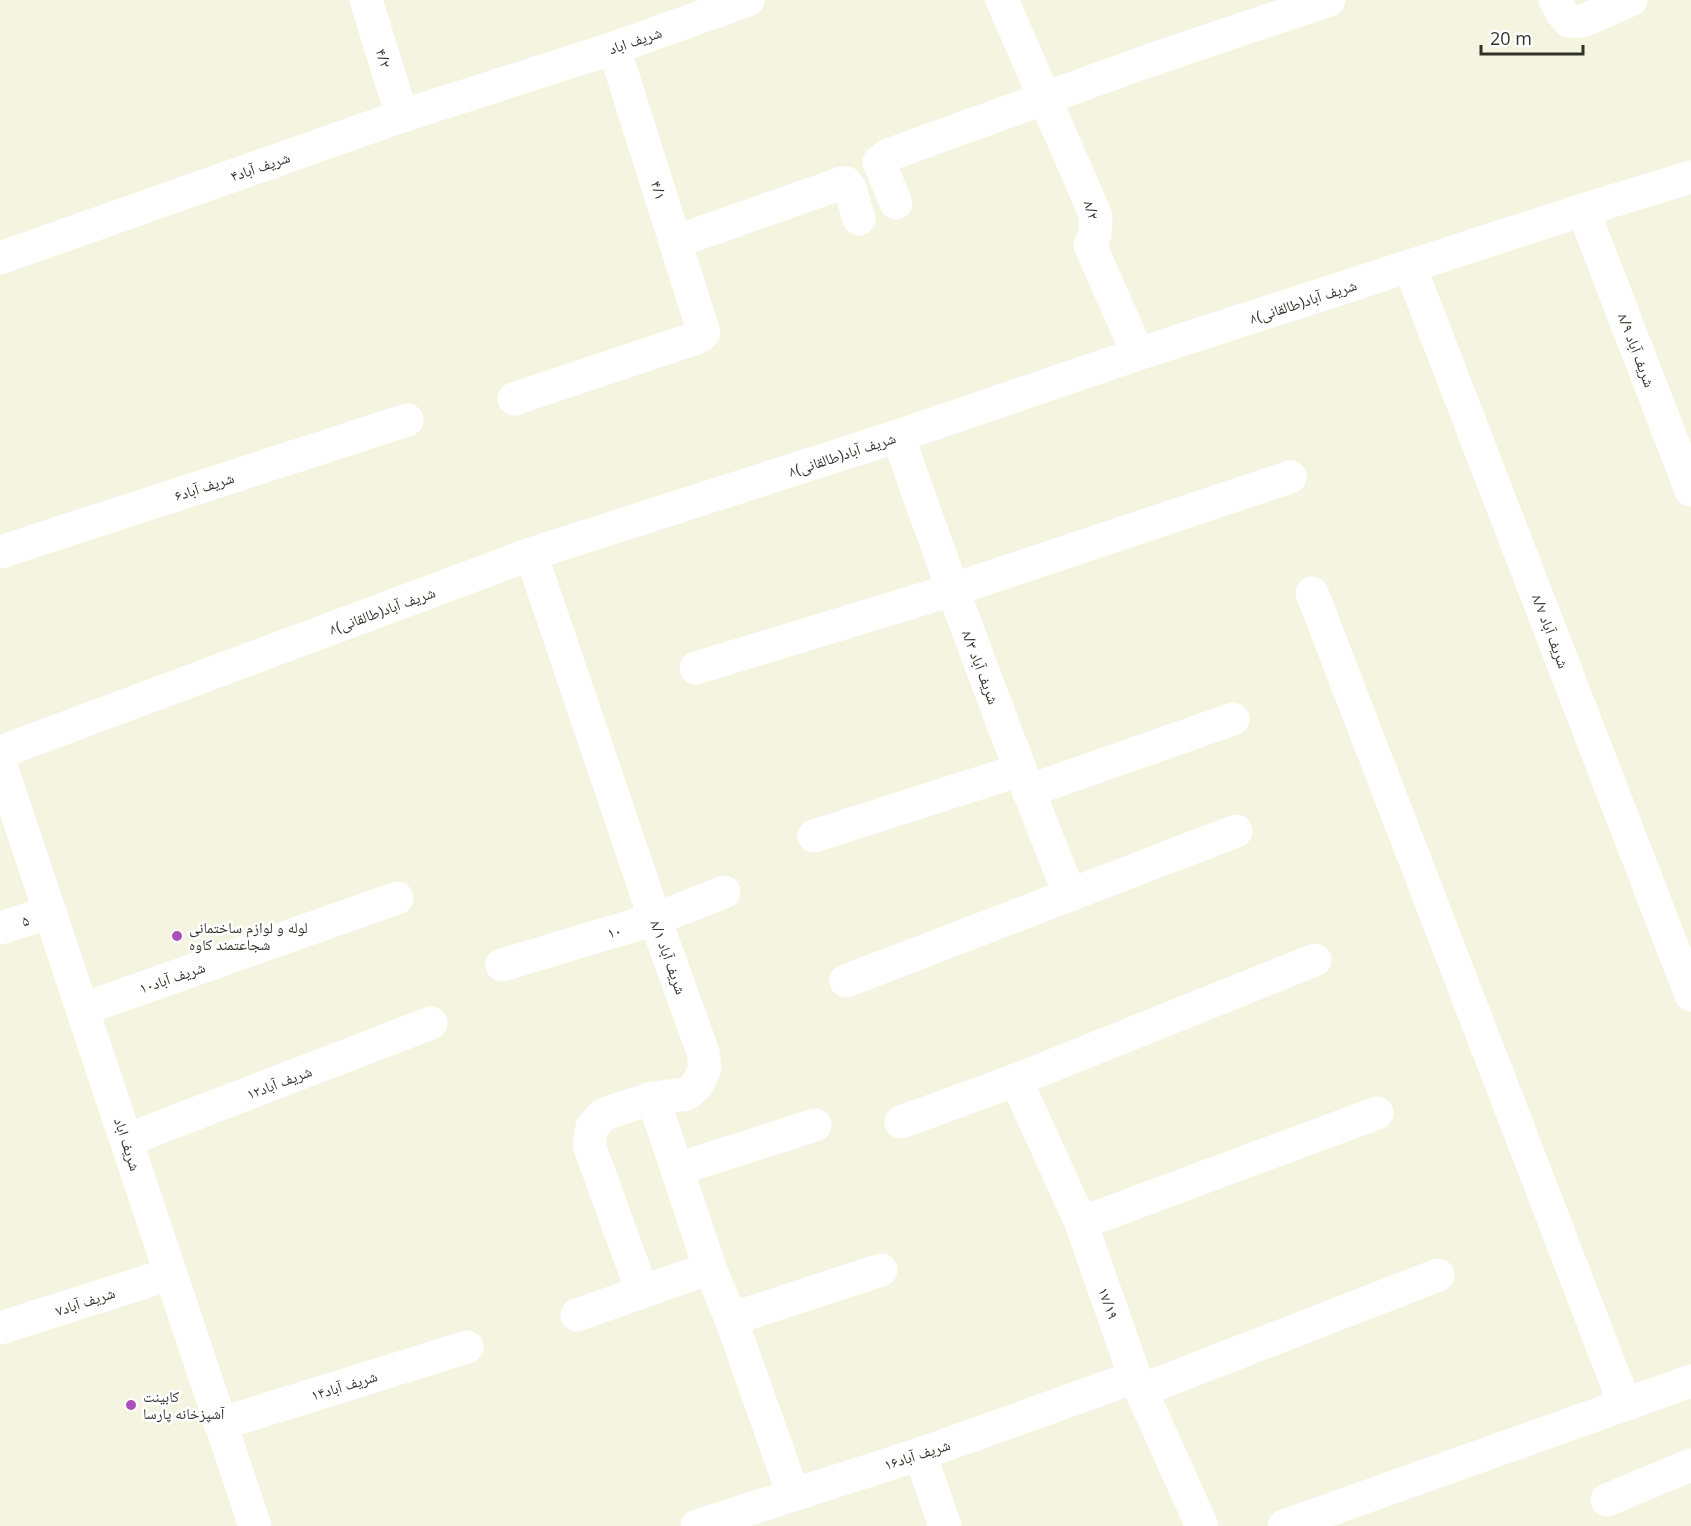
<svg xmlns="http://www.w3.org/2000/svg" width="1691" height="1526" font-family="'Open Sans','Noto Naskh Arabic',sans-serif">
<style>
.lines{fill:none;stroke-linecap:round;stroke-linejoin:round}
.minor{stroke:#fff;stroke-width:33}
.secondary{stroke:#fff;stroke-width:33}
.poi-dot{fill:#ab50bb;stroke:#fff;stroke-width:2}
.labels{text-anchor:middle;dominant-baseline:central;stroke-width:5;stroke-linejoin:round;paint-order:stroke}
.street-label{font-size:15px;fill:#31322a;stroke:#fff}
.poi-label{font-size:15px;fill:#31322a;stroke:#fff;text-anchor:start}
</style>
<rect width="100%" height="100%" fill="#f4f4e0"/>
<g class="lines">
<!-- minor -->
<g class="minor">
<polyline points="366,0 402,116"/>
<polyline points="1002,0 1096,216 1095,234 1090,245 1138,354"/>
<polyline points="1555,0 1562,13 1569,21 1583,21 1631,0"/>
<polyline points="896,203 879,162 888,155 1145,62 1329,0"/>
<polyline points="1583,210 1691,490"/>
<polyline points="675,242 842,183 846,183 850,188 859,219"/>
<polyline points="0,258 402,116 614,48 748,0"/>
<polyline points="1410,267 1691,995"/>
<polyline points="514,399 699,337 704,333 614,48"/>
<path d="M898,436C952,590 1009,744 1070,895"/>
<polyline points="0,552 407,420"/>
<polyline points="531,554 655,919 703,1052 705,1068 697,1085 687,1094 653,1098 604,1114 592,1127 589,1145 642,1291"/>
<polyline points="1312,593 1625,1405"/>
<polyline points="696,668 952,590 1290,477"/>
<polyline points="0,752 531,554 898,436 1138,354 1583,210 1691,177"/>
<polyline points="1028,791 1233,719"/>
<polyline points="814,836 1020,770"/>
<polyline points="0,928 50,912"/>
<polyline points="502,965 655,919 724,892"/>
<polyline points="846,981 1236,831"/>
<polyline points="83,1009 397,898"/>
<polyline points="1016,1080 1081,1223 1135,1377 1202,1526"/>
<polyline points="653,1098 710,1268 731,1319 793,1494"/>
<polyline points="901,1122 1016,1080 1315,960"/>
<polyline points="127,1140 431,1023"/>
<polyline points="678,1169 815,1125"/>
<polyline points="1081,1223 1377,1113"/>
<polyline points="577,1315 710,1268"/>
<polyline points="731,1319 881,1270"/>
<polyline points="0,1328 170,1274"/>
<polyline points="1142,1390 1438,1275"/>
<polyline points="220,1424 467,1347"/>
<polyline points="920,1454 945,1526"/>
<polyline points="1607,1500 1691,1465"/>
<polyline points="697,1526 920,1454 1135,1377"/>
<polyline points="1284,1526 1691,1381"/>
</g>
<!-- secondary -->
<polyline class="secondary" points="0,763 255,1526"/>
</g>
<!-- markers -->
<g class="poi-dot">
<circle cx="177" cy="936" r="6"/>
<circle cx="131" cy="1405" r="6"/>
</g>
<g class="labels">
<!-- street labels -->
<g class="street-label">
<text transform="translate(635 40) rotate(-19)">شریف اباد</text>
<text transform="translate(384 58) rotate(73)">۴/۲</text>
<text transform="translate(260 166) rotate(-19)">۴شریف آباد</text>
<text transform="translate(659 190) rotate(73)">۴/۱</text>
<text transform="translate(1092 210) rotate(74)">۸/۲</text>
<text transform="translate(1303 301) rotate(-18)">۸شریف آباد(طالقانی)</text>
<text transform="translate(1637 350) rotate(69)">شریف آباد ۸/۹</text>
<text transform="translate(842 454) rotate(-18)">۸شریف آباد(طالقانی)</text>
<text transform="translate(204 486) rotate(-18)">شریف آباد۶</text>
<text transform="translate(382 610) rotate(-20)">۸شریف آباد(طالقانی)</text>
<text transform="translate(1551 631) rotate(69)">شریف آباد ۸/۷</text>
<text transform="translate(981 667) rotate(69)">شریف آباد ۸/۳</text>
<text transform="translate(25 920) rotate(-18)">۵</text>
<text transform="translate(614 931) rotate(-17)">۱۰</text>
<text transform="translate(669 957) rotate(70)">شریف آباد ۸/۱</text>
<text transform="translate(172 977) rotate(-19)">شریف آباد۱۰</text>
<text transform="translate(279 1082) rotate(-21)">شریف آباد۱۲</text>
<text transform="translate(128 1144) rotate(72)">شریف اباد</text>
<text transform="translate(85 1301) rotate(-18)">شریف آباد۷</text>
<text transform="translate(1109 1303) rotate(70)">۱۷/۱۹</text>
<text transform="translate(344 1385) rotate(-17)">شریف آباد۱۴</text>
<text transform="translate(917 1454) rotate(-18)">شریف آباد۱۶</text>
</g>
<!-- poi labels -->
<g class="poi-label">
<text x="189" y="927">لوله و لوازم ساختمانی<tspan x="189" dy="17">شجاعتمند کاوه</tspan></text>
<text x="143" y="1396">کابینت<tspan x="143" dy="17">آشپزخانه پارسا</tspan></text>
</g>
</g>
<!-- scale -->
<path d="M1481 45v9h102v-9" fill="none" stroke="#31322a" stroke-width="3"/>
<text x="1490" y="45" font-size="18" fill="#31322a" stroke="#ffffff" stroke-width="4.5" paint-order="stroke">20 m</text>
</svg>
